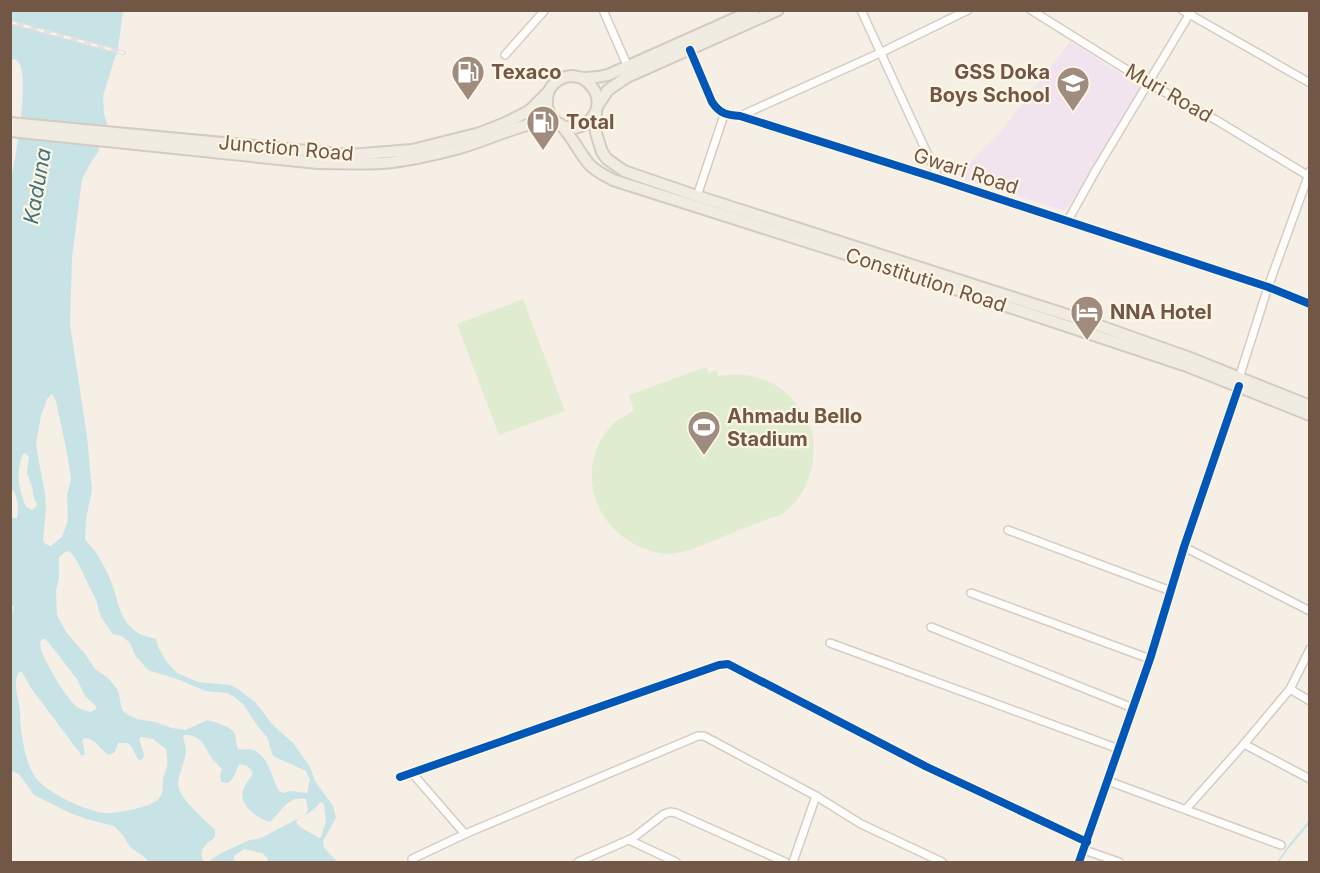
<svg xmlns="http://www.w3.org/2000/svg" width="1320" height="873" font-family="Inter,sans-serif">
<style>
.education{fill:#f1e4ef}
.green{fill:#e0eccf}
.water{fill:#c7e3e5;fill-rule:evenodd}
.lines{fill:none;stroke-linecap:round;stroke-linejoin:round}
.stream{stroke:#c7e3e5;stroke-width:2}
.minor-casing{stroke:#d6ccc3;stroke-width:10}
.primary-casing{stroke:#d4cbc3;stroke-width:14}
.minor{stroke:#fefdfb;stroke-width:7}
.primary{stroke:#f1ece2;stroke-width:10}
.rail-casing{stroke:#e3e0e2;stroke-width:4.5}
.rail{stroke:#fff5e4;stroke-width:2;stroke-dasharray:7;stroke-linecap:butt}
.cycleway-casing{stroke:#fff5e4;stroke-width:11}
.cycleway{stroke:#0057b8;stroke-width:8}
.labels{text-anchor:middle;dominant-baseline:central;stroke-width:4.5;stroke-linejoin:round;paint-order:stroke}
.poi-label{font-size:20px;font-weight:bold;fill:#725646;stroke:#fff5e4;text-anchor:start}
.street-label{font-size:20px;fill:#725646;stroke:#fff5e4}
.water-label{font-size:21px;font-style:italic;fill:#3d757f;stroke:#fff5e4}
</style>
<rect width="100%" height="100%" fill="#f5efe5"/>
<!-- education -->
<polygon class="education" points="1070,41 1145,90 1065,211 955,177 1000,133"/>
<!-- green -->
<g class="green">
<polygon points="523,299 565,411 499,435 457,324"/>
<path d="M706,367L709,373L716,370L718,376C745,371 774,378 792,399C799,407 806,416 810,426C820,454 809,494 785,512C781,516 773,517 768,519C753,525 737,531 722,537C705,544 682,555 665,554C648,552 628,543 616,531C586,503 583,455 612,425C618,419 627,415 634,410L629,395Z"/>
</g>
<!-- water -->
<path class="water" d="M13,11H123L118,48L103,96L104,113L107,124L98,152L90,164L82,179L72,257L70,324L87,437L92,490L86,519L85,540C97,551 106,568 112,584C119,604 119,620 138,633C143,636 150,637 156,639L159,649L166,661L177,673L198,682L230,685L238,689L255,702L273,725L293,743L310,767L315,781L333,806L336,818L323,841L324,848L338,862H267L268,858L262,853L244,849L234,856V860L238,862H208L221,853L250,840L261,838L305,815L308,810L306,799C286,796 283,811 270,822C258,819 238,805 243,790C245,784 250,779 253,773C250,767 246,765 240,764C234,771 237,776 228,783L221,782L220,775L222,769C221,768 215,762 214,761C205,750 203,734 185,735L183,737C184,742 186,746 186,751C185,762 179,772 178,783C178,799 205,819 215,830V837C206,844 197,850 204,862H149L143,856L130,847L123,835L114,826L86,819L68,812L34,795L19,774L12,771L11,772L10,620L14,607L10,604V504L11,516L13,518H17C19,510 18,497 13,490L10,493V184C15,163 30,78 19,63C16,59 15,59 11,59V17ZM52,394L56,401L68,458L71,479L67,495L68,520L62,537L51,546L45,544L43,540L46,509L45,494L38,457L36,443L41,416L47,399ZM25,453L29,457L27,472L32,487L34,499L37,504L36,507L32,510L26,507C19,489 15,473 23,454ZM68,551L72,554L77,561L96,600L101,617L113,634L122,636L130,643L135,655L148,670L180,680L205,691L227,693L233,696L243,704L259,728L267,737L273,756L306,771L310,780L307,793L290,791L284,793L279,791C272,779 270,761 257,752C252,748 244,750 238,749C236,745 236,738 235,734C231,726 216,723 208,720L185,730L172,728L155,722L137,719L128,715L122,710L118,690L109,679L95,669L85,654L66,632L57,615L56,592L59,577V557L65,552ZM42,639H45L49,643L77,679L85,696L96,706V709L91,712C86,711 81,710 77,707C65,697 47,665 41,650L40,643ZM19,672H22L31,688L82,756L85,754L82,741L84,738C96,738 100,750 109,755L115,752L118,743H127C135,748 133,753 139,760L143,759L144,755L139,738L142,737L153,739L166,749C167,755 168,761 167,767C166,771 163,775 163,780C162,786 164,792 160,797C154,805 144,806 135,809C125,811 114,814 104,813C86,811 47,793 36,778C25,764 20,730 20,712C19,699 12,684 19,672ZM321,802L324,804L326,821L321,837L319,838L300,827L296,822L298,819L312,811Z"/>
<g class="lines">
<!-- stream -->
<polyline class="stream" points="1278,862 1287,849 1310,821"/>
<defs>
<g id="minor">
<polyline points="603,10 628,67"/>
<polyline points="861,10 939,179"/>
<polyline points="1031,10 1148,83 1216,120 1307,175"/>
<polyline points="1182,10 1310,83"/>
<path d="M690,50L712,102C720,114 727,115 740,116L939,179L1268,287L1310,304"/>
<polyline points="505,55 545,10"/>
<polyline points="740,116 880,53 968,10"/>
<polyline points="697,196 724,115"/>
<polyline points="1067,222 1096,170 1192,10"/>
<polyline points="1239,378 1268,287 1310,171"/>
<polyline points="1008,530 1171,591"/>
<polyline points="1184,547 1310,611"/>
<polyline points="971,593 1150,659"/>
<polyline points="931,627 1133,708"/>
<polyline points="830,643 1119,749"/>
<polyline points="1290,689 1310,701"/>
<polyline points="1244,744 1310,779"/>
<polyline points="412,773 465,834"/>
<polyline points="400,777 719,665 728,664 927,767 1087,842"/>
<polyline points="1108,781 1281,845"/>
<polyline points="1186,809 1244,744 1290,689 1310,649"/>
<polyline points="629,840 676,862"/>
<polyline points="1084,850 1119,862"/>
<polyline points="412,859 465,834 698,736 704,736 816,796 861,824 942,862"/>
<polyline points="578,862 633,838 664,814 670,812 676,813 785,862"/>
<polyline points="793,862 816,796"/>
<polyline points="1079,862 1150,659 1184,547 1239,386"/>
</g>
<g id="primary">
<path d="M582,78C619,101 582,145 555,121C550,116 546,108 547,100C547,87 558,77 571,76C576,76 580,78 585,78C593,78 600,77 608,75L754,10"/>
<polyline points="598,105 608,90 627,77 778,10"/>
<polyline points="596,113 595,122 596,133 602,152 607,159 624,171 697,196 1086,321 1190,358 1310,406"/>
<polyline points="10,123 350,155 412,150 480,133 503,124 529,111 548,92"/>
<path d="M560,124C572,136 578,151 589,164C595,171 604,175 613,180L943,285L1187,366L1310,415"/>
<path d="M10,131L318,163C340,163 362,164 383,163C407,161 433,155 456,149C489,140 520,123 554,120"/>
</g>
</defs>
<!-- minor casing -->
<use href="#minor" class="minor-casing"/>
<!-- primary casing -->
<use href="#primary" class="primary-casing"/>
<!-- minor -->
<use href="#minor" class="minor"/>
<!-- primary -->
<use href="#primary" class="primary"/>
<defs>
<polyline id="rail" points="10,22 124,53"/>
</defs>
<!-- rail casing -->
<use href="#rail" class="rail-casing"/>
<!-- rail -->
<use href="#rail" class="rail"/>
<defs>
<g id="cycleway">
<path d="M690,50L712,102C720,114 727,115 740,116L939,179L1268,287L1310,304"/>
<polyline points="400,777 719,665 728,664 927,767 1087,842"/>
<polyline points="1079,862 1150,659 1184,547 1239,386"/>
</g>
</defs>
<!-- cycleway casing -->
<use href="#cycleway" class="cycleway-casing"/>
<!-- cycleway -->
<use href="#cycleway" class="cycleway"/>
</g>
<!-- icons -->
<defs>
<symbol id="fuel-pin" viewBox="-11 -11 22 30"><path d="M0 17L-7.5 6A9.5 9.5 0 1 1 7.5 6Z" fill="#a08c7e" stroke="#fff5e4"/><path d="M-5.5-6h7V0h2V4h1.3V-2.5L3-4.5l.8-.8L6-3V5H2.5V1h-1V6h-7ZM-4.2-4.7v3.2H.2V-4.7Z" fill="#fff"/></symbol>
<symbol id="school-pin" viewBox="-11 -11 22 30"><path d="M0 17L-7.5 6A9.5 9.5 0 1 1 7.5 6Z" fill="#a08c7e" stroke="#fff5e4"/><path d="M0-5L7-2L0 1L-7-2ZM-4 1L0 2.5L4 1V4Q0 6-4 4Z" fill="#fff"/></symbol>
<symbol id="hotel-pin" viewBox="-11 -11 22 30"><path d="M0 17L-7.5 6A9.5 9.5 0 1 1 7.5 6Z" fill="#a08c7e" stroke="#fff5e4"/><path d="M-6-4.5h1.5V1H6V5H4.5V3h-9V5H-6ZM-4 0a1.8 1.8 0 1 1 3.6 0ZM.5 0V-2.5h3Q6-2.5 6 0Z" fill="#fff"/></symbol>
<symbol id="stadium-pin" viewBox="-11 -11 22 30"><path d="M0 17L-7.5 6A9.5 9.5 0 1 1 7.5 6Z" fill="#a08c7e" stroke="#fff5e4"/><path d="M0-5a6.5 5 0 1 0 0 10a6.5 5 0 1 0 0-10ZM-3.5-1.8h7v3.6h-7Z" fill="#fff"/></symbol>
</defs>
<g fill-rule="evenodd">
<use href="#fuel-pin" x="449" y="53" width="38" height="52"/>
<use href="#school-pin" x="1054" y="64" width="38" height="52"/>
<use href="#fuel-pin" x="524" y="103" width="38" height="52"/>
<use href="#hotel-pin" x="1068" y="293" width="38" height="52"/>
<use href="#stadium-pin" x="685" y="408" width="38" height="52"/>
</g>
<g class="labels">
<!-- poi labels -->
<g class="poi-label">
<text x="491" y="72">Texaco</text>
<text x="1050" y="72" text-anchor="end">GSS Doka<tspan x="1050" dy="23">Boys School</tspan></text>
<text x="566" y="122">Total</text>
<text x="1110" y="312">NNA Hotel</text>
<text x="727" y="416">Ahmadu Bello<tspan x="727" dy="23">Stadium</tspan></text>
</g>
<!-- street labels -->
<g class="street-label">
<text transform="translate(1169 93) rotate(30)">Muri Road</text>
<text transform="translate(286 148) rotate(5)">Junction Road</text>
<text transform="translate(966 171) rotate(18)">Gwari Road</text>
<text transform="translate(926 280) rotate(18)">Constitution Road</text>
</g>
<!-- water labels -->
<g class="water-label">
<text transform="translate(37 186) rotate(-80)">Kaduna</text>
</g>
</g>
<!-- border -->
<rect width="1320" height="873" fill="none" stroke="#725646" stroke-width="24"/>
</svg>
